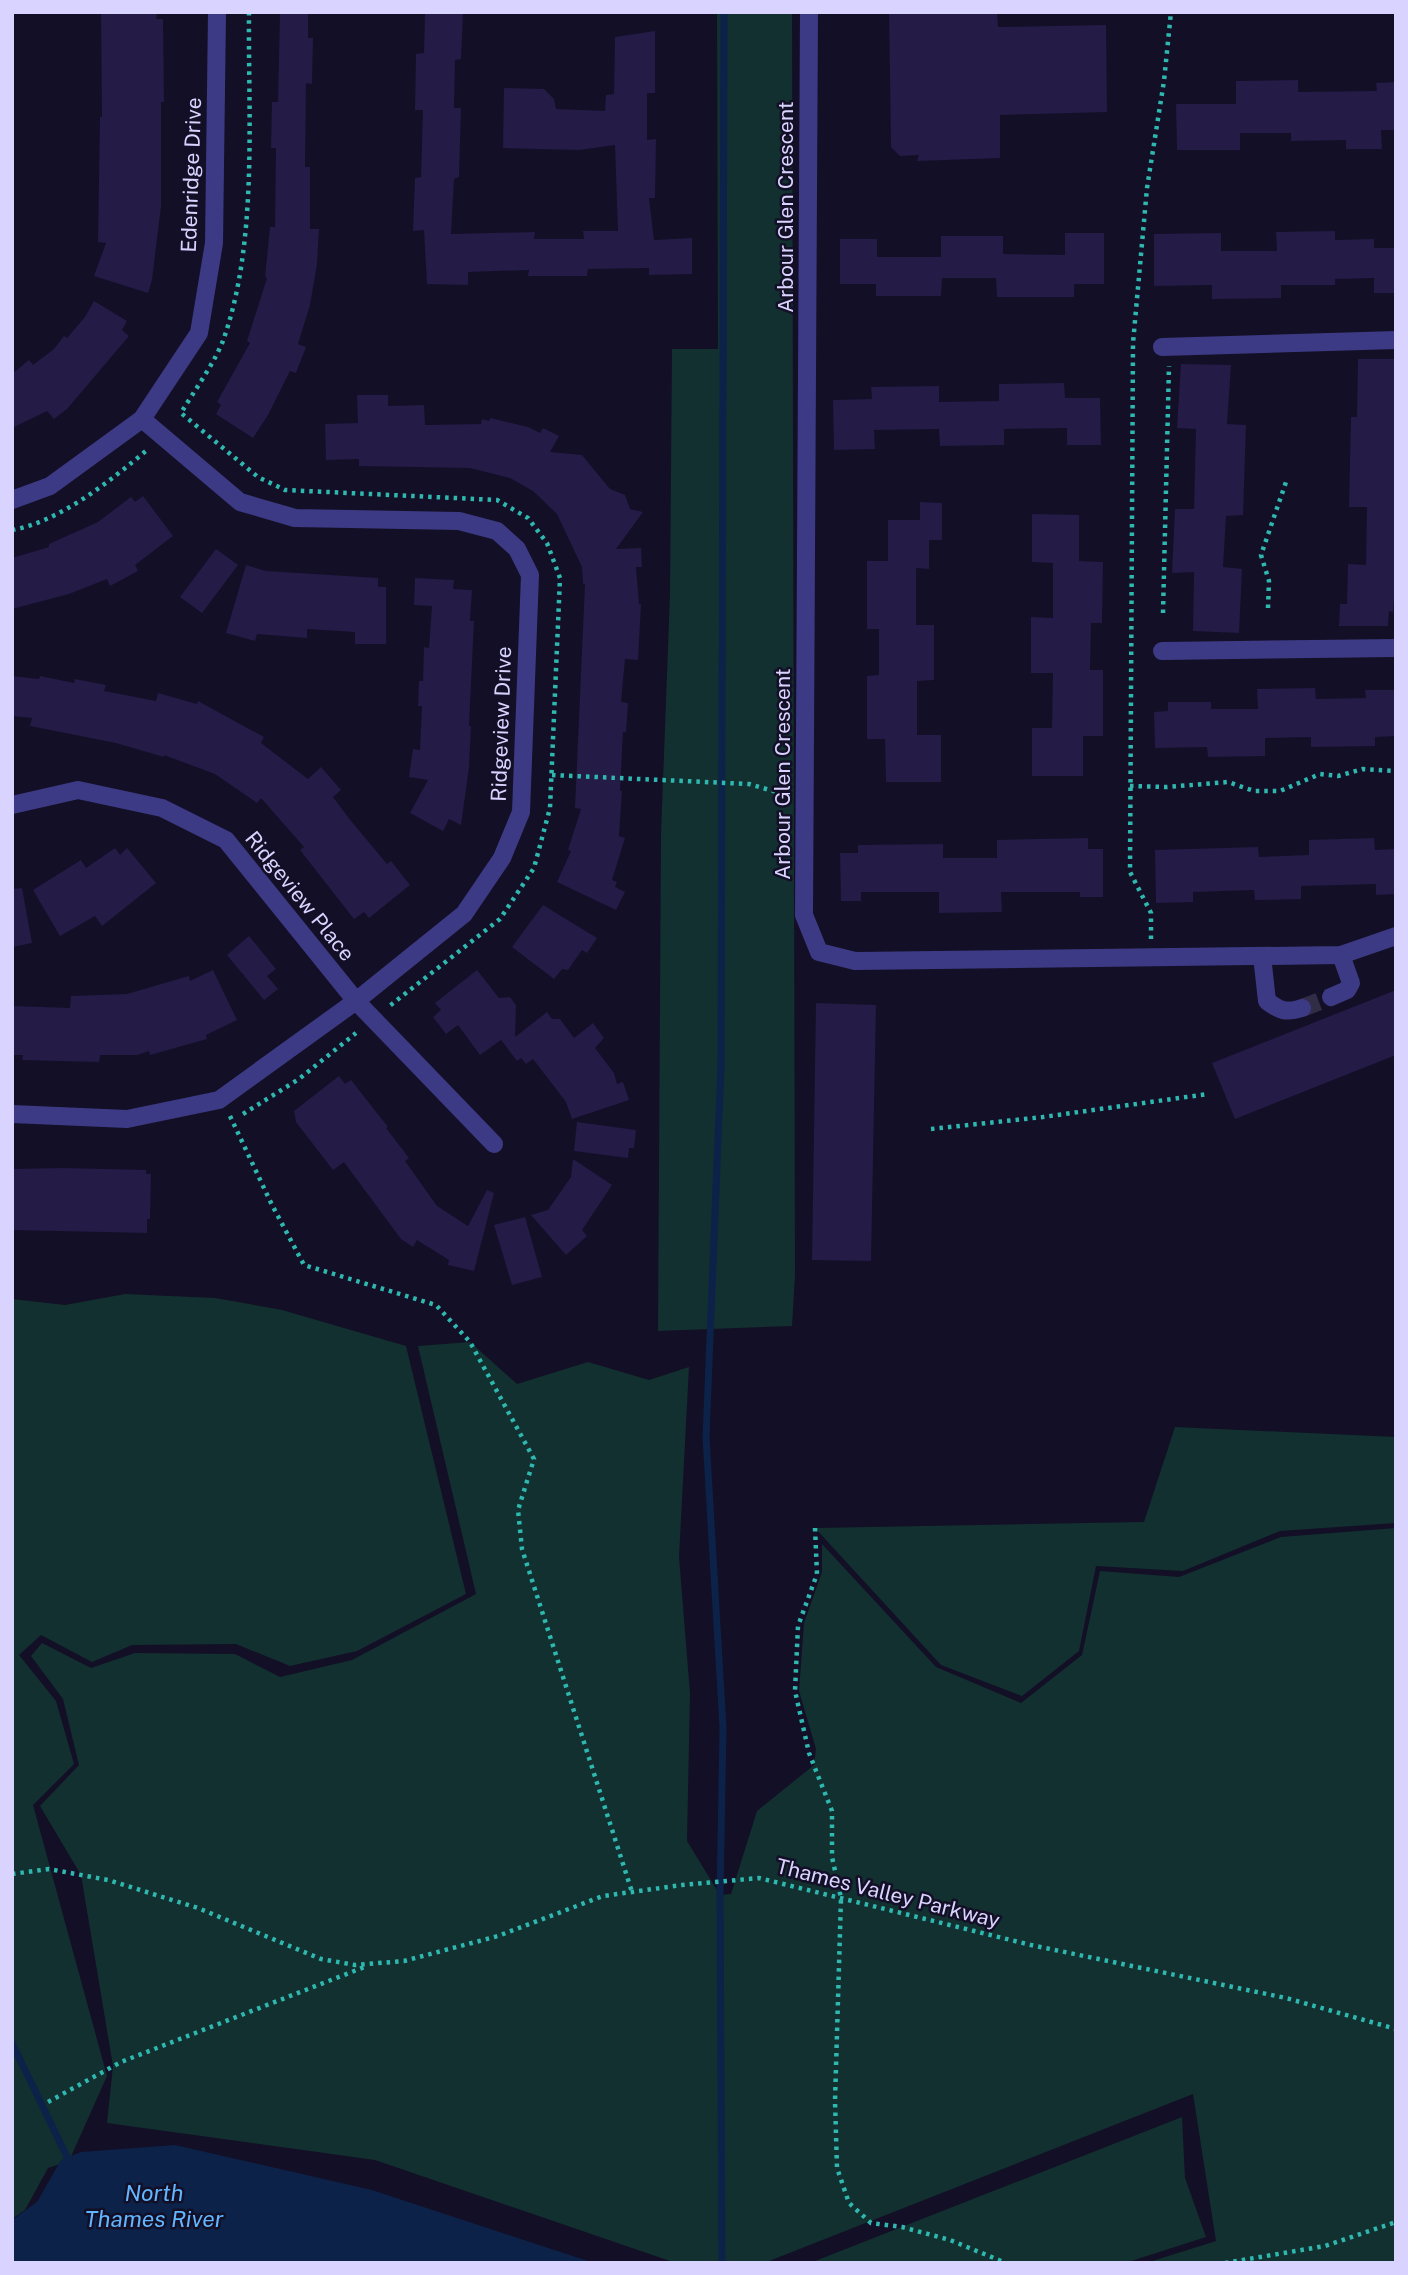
<svg xmlns="http://www.w3.org/2000/svg" width="1408" height="2275" font-family="'Public Sans',sans-serif">
<style>
.green{fill:#12302f}
.water{fill:#0c2248}
.lines{fill:none;stroke-linecap:round;stroke-linejoin:round}
.stream{stroke:#0c2248;stroke-width:7}
.building{fill:#241b47}
.minor-tunnel{stroke:#312d47;stroke-width:18;stroke-dasharray:18 9;stroke-linecap:butt}
.path{stroke:#2fb8b0;stroke-width:4.5;stroke-dasharray:3.5 5;stroke-linecap:butt}
.minor{stroke:#3d3a85;stroke-width:18}
.labels{text-anchor:middle;dominant-baseline:central;stroke-width:5;stroke-linejoin:round;paint-order:stroke}
.street-label{font-size:21px;fill:#d9d4ff;stroke:#130f26}
.water-label{font-size:23px;font-style:italic;fill:#62b6ff;stroke:#130f26}
</style>
<rect width="100%" height="100%" fill="#130f26"/>
<!-- green -->
<g class="green">
<polygon points="717,12 792,12 795,1275 792,1326 658,1331 661,834 670,594 672,349 718,349"/>
<polygon points="125,1294 215,1298 282,1310 406,1346 466,1594 357,1651 290,1666 236,1644 132,1645 92,1662 41,1635 19,1655 56,1701 74,1764 33,1805 107,2076 69,2161 48,2168 25,2210 12,2219 12,1299 65,1305"/>
<polygon points="470,1342 517,1384 588,1362 649,1380 689,1367 679,1557 690,1693 687,1841 720,1895 731,1894 757,1811 814,1765 816,1749 799,1691 804,1623 822,1572 822,1544 936,1667 1021,1703 1082,1655 1100,1571 1179,1577 1281,1537 1396,1528 1396,2263 1146,2263 1216,2241 1193,2094 764,2263 673,2262 375,2160 107,2123 113,2066 81,1875 40,1806 79,1765 63,1699 31,1656 42,1643 91,1668 135,1653 235,1654 280,1677 352,1660 476,1594 418,1346"/>
<polygon points="1175,1427 1396,1437 1396,1523 1280,1531 1183,1571 1096,1566 1079,1651 1022,1696 941,1665 815,1528 1144,1522"/>
<polygon points="1182,2117 1185,2178 1206,2237 1125,2263 810,2263"/>
</g>
<!-- water -->
<polygon class="water" points="175,2145 372,2190 594,2263 12,2263 12,2220 37,2202 61,2160 81,2152"/>
<g class="lines">
<!-- stream -->
<g class="stream">
<polyline points="12,2043 69,2161"/>
<polyline points="722,2263 720,1895 723,1728 706,1437 721,1066 724,12"/>
</g>
</g>
<!-- building -->
<g class="building">
<polygon points="101,12 148,12 148,14 157,14 156,19 163,19 164,102 161,102 161,206 152,280 148,293 94,276 106,243 98,242 100,117 102,117"/>
<polygon points="280,12 308,12 308,38 313,38 312,84 306,83 305,167 310,167 310,229 319,229 317,264 310,305 298,344 306,347 296,373 290,371 268,415 253,438 216,414 221,405 217,402 250,343 247,341 267,278 265,277 270,227 275,227 276,148 271,148 272,102 278,102"/>
<polygon points="425,12 463,12 461,59 455,60 454,108 461,108 459,177 454,179 451,234 535,232 534,239 584,239 583,231 618,231 615,145 579,150 503,148 504,88 544,89 554,99 556,109 605,111 606,95 614,94 615,37 655,31 655,93 647,93 647,140 656,139 655,198 649,198 654,240 692,238 692,274 649,275 649,268 588,269 587,276 528,276 529,270 468,272 468,285 427,284 424,230 413,231 415,178 421,177 423,110 415,110 416,54 424,53"/>
<polygon points="889,12 997,12 998,27 1106,25 1107,112 1000,115 1000,158 917,161 919,155 900,156 891,147"/>
<polygon points="1298,80 1298,92 1377,91 1376,83 1396,82 1396,130 1381,130 1382,149 1346,149 1346,140 1291,141 1291,133 1240,133 1240,150 1177,150 1176,104 1236,104 1236,81"/>
<polygon points="1335,231 1335,240 1374,239 1374,248 1396,248 1396,293 1374,293 1374,278 1335,279 1335,285 1281,285 1281,298 1212,299 1212,285 1154,286 1154,234 1221,233 1221,251 1277,251 1276,232"/>
<polygon points="1065,233 1104,233 1104,284 1074,284 1074,297 997,297 996,278 942,278 941,296 876,296 876,284 840,284 840,239 877,239 877,257 941,257 941,236 1003,236 1003,254 1065,255"/>
<polygon points="94,301 127,321 122,330 129,336 67,409 54,419 47,411 12,428 12,374 29,360 33,365 54,349 64,336 67,338 85,317"/>
<polygon points="1358,359 1396,359 1396,566 1393,612 1389,611 1388,626 1339,626 1340,604 1347,604 1348,564 1366,565 1367,507 1349,507 1351,417 1357,417"/>
<polygon points="1181,364 1231,365 1227,424 1246,425 1243,515 1226,516 1223,567 1242,569 1239,633 1193,631 1194,572 1172,573 1175,509 1194,509 1196,429 1177,428"/>
<polygon points="1064,383 1065,398 1100,398 1101,445 1067,445 1067,428 1004,429 1004,445 940,446 939,429 874,430 875,449 834,450 833,400 872,399 871,387 939,386 939,402 999,401 999,384"/>
<polygon points="357,395 388,395 388,406 424,405 425,425 481,424 482,419 490,421 490,418 528,427 540,433 543,428 559,436 550,452 582,455 610,489 625,495 630,509 643,512 616,549 641,548 642,567 636,567 639,604 641,604 638,660 625,659 621,702 628,703 626,732 623,732 620,791 622,791 619,836 625,838 612,880 617,882 615,887 625,892 616,910 557,882 571,851 568,850 581,809 575,808 585,584 583,584 582,567 557,514 533,491 510,478 470,468 359,466 359,459 326,460 325,424 358,423"/>
<polygon points="143,496 173,536 135,565 138,571 110,586 107,579 69,594 12,609 12,558 49,547 49,544 98,522 131,497 135,502"/>
<polygon points="920,502 942,503 942,540 929,540 929,569 916,568 916,625 934,625 934,680 917,681 917,735 941,735 941,782 886,782 885,739 867,739 867,676 879,675 879,629 867,629 867,561 888,561 888,520 920,520"/>
<polygon points="1032,514 1079,515 1079,561 1103,562 1102,623 1091,623 1090,670 1103,670 1103,736 1083,736 1083,776 1032,776 1032,728 1052,728 1053,673 1031,673 1031,617 1053,618 1053,563 1032,562"/>
<polygon points="216,549 238,565 202,613 180,597"/>
<polygon points="246,565 266,571 378,578 378,587 386,587 386,644 355,644 355,632 307,629 307,638 257,634 255,641 226,633"/>
<polygon points="415,578 454,580 453,589 472,590 470,621 474,621 469,726 471,726 469,767 461,825 449,819 443,831 410,813 428,780 409,777 413,749 420,750 422,706 418,706 419,681 423,681 424,647 429,648 432,606 414,605"/>
<polygon points="12,676 39,679 40,676 74,683 75,679 106,685 104,691 156,701 158,693 197,704 198,701 264,737 261,743 308,779 321,767 341,790 333,797 351,821 387,864 391,861 410,885 369,918 364,912 354,919 300,850 304,847 261,798 257,803 215,774 164,755 164,757 116,743 30,726 32,718 12,716"/>
<polygon points="1315,688 1316,699 1366,698 1365,690 1396,690 1396,736 1375,737 1375,746 1311,747 1311,737 1265,738 1265,756 1208,757 1207,747 1155,748 1154,712 1168,711 1168,702 1211,702 1211,709 1258,709 1257,689"/>
<polygon points="1088,838 1088,849 1103,849 1103,897 1080,897 1080,892 1001,892 1002,912 939,913 939,892 861,892 861,901 841,901 840,853 858,853 858,845 943,844 943,858 997,858 997,840"/>
<polygon points="1374,838 1375,850 1396,849 1396,894 1376,895 1376,884 1301,886 1301,899 1255,900 1254,890 1193,892 1193,902 1156,903 1155,850 1258,847 1259,857 1309,855 1309,840"/>
<polygon points="115,848 120,855 127,848 156,883 102,926 95,916 60,936 33,890 81,860 86,868"/>
<polygon points="22,888 32,943 12,947 12,889"/>
<polygon points="543,905 597,938 587,953 582,950 568,970 562,969 554,979 512,947"/>
<polygon points="249,936 276,969 267,976 278,989 264,1000 227,955"/>
<polygon points="213,970 237,1020 206,1035 207,1039 150,1055 149,1051 137,1055 100,1055 99,1062 22,1060 23,1055 12,1055 12,1006 70,1008 71,996 127,994 189,976 190,981"/>
<polygon points="477,970 499,998 510,997 516,1005 515,1037 547,1012 552,1019 560,1019 574,1038 593,1023 604,1038 595,1048 614,1073 617,1084 623,1082 629,1100 572,1119 566,1102 533,1059 526,1064 521,1058 517,1061 501,1040 480,1055 458,1025 446,1034 433,1017 441,1010 435,1003"/>
<polygon points="1396,990 1396,1055 1235,1119 1212,1063"/>
<polygon points="816,1003 876,1005 871,1261 812,1260"/>
<polygon points="339,1076 345,1084 351,1080 388,1127 386,1128 409,1158 405,1161 437,1206 468,1226 487,1190 494,1193 474,1271 448,1265 449,1260 417,1240 413,1247 401,1239 344,1162 333,1170 296,1122 294,1111"/>
<polygon points="577,1122 636,1130 634,1148 629,1148 628,1158 574,1151"/>
<polygon points="573,1159 612,1185 582,1230 587,1236 566,1255 531,1215 548,1210 571,1177"/>
<polygon points="63,1168 146,1170 146,1174 151,1174 150,1219 147,1219 147,1233 12,1230 12,1169"/>
<polygon points="525,1217 542,1277 512,1285 494,1225"/>
</g>
<g class="lines">
<!-- minor-tunnel -->
<polyline class="minor-tunnel" points="1302,1008 1331,997"/>
<!-- path -->
<g class="path">
<path d="M249,12C248,115 258,240 224,338C216,361 194,391 181,413L258,477L285,490L497,500L528,518L547,543L560,578L550,808L534,868L500,919L387,1008"/>
<path d="M12,530C61,521 110,481 147,450"/>
<polyline points="1268,608 1269,581 1261,555 1287,479"/>
<polyline points="1163,613 1169,366"/>
<polyline points="552,775 749,784 787,795"/>
<polyline points="1130,786 1167,787 1228,782 1254,791 1280,791 1320,774 1338,776 1363,769 1396,771"/>
<polyline points="1151,939 1151,913 1130,872 1133,343 1147,188 1164,81 1171,12"/>
<polyline points="243,1114 299,1079 356,1033"/>
<polyline points="230,1116 272,1205 304,1265 436,1305 470,1342 534,1459 518,1510 522,1549 632,1892"/>
<polyline points="931,1129 1043,1117 1208,1094"/>
<polyline points="815,1528 817,1574 798,1626 795,1691 809,1753 832,1811 832,1857 841,1898 835,2101 837,2168 849,2203 871,2223 902,2227 950,2240 1006,2263"/>
<polyline points="12,1874 49,1869 108,1880 198,1908 321,1959 355,1965 404,1961 498,1936 603,1896 682,1885 759,1878 1031,1945 1286,1998 1396,2029"/>
<polyline points="48,2102 121,2062 367,1966"/>
<polyline points="1225,2263 1325,2246 1396,2222"/>
</g>
<!-- minor -->
<g class="minor">
<polyline points="809,12 804,915 819,952 855,961 1341,955 1396,936"/>
<polyline points="1162,347 1396,340"/>
<polyline points="12,500 50,486 142,419 199,333 214,243 217,12"/>
<polyline points="1162,651 1396,648"/>
<polyline points="12,805 78,790 162,808 226,840 356,1001 494,1144"/>
<path d="M1262,956L1267,1001C1280,1011 1286,1013 1302,1008"/>
<polyline points="1331,997 1347,990 1351,983 1341,955"/>
<polyline points="12,1114 127,1119 219,1100 356,1001 464,914 502,858 521,812 530,575 517,549 497,531 459,521 295,518 240,502 142,419"/>
</g>
</g>
<g class="labels">
<!-- street labels -->
<g class="street-label">
<text transform="translate(191 175) rotate(-88)">Edenridge Drive</text>
<text transform="translate(785 207) rotate(-90)">Arbour Glen Crescent</text>
<text transform="translate(501 724) rotate(-88)">Ridgeview Drive</text>
<text transform="translate(782 774) rotate(-90)">Arbour Glen Crescent</text>
<text transform="translate(300 896) rotate(51)">Ridgeview Place</text>
<text transform="translate(888 1893) rotate(14)">Thames Valley Parkway</text>
</g>
<!-- water labels -->
<g class="water-label">
<text x="154" y="2192">North<tspan x="154" dy="26">Thames River</tspan></text>
</g>
</g>
<!-- border -->
<rect width="1408" height="2275" fill="none" stroke="#d9d4ff" stroke-width="28"/>
</svg>
